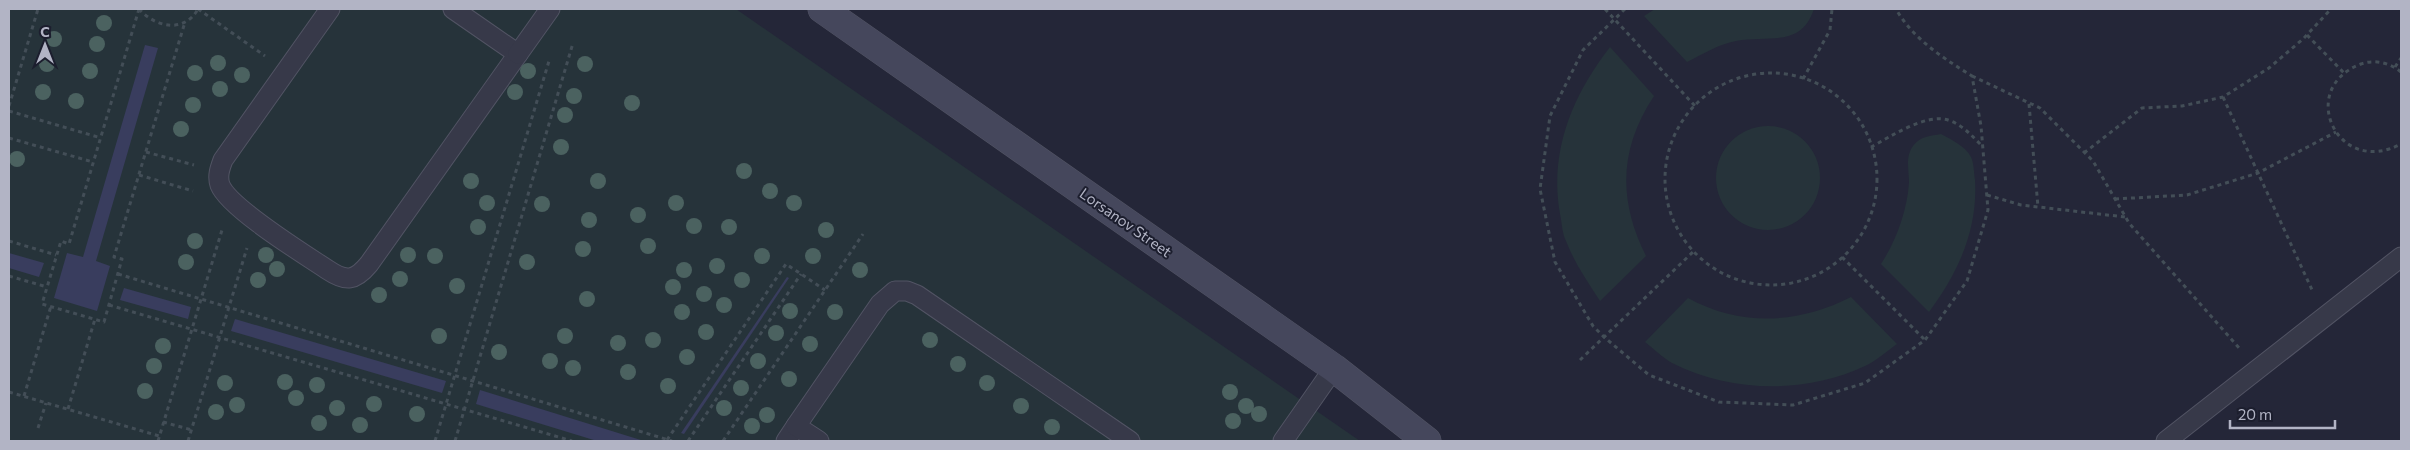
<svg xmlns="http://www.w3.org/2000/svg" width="2410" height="450" font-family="Commissioner,sans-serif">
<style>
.green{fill:#26333a}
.water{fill:#393d5e}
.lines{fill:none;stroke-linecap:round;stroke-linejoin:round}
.lane-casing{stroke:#525464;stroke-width:21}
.secondary-casing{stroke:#525464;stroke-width:29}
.path{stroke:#434e57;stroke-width:3;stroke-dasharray:4 4;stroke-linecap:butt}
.lane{stroke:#373949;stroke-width:19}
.secondary{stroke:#45475c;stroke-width:28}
.tree{fill:#4b6260}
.labels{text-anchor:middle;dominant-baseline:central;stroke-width:4;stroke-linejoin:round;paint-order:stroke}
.street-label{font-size:15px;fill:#b2b4c5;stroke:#1c1e2e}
</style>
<rect width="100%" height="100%" fill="#242638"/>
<!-- green -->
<g class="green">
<polygon points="9,9 736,9 1360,441 9,441"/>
<path d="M1655,9H1814C1801,48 1769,35 1736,41C1719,44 1703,54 1687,62L1644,16Z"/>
<path d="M1610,47L1654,96C1619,149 1618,200 1646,256L1600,301C1587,281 1574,262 1566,241C1562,233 1562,223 1560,214C1549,152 1572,96 1610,47Z"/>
<circle cx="1768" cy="178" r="52"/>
<path d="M1941,134C1952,140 1965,146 1971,157C1974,163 1974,174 1975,180C1978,230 1958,273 1929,312L1881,264C1896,241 1907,211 1909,183C1909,170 1905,157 1913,146C1920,136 1931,136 1941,134Z"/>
<path d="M1851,297L1897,344C1887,351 1876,361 1865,366C1805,394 1732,393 1672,363C1663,358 1654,349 1645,342L1688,298C1741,327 1798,324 1851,297Z"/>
</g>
<!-- water -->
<g class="water">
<polygon points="145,45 158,48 96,261 110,266 97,311 54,298 67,253 83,257"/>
<polygon points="9,253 44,263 39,277 9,268"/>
<polygon points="787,277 789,278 684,434 681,433"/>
<polygon points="124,288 191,307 188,319 120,300"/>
<polygon points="235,319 446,381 442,393 231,331"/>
<polygon points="480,390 644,441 597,441 476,404"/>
</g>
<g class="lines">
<defs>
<g id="lane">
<path d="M330,9L223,160C220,168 217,176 220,185C229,208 304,254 328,270C346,282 355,281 369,264L518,54L453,9"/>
<polyline points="518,54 550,9"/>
<polyline points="786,441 796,426"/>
<polyline points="819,441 796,426 880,304 895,291 907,291 917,295 1130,441"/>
<polyline points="1283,441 1334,368"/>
<polyline points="2166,441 2401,257"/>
</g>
<polyline id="secondary" points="822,9 1334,368 1427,441"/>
</defs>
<!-- lane casing -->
<use href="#lane" class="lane-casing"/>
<!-- secondary casing -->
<use href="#secondary" class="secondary-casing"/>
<!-- path -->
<g class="path">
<polyline points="139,9 69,244 61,241 42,304 104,322 122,259 114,257 185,22"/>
<path d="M139,9C155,27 184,34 198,9"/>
<polyline points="198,9 265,56"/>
<polyline points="1605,9 1695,106"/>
<path d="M1625,9L1583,50L1550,116L1540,189L1555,262L1593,326L1604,337L1649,375L1719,402L1793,405L1865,383L1925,340L1967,281L1988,210L1981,126L1972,76C1943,58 1913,39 1896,9"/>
<polyline points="2307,35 2344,73"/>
<polyline points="2395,67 2401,58"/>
<path d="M2401,72C2390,63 2375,59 2361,64C2296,88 2337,178 2401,144"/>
<circle cx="1771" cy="179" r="106"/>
<polyline points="1972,76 2040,108 2093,161 2129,223 2240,349"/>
<polyline points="1803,79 1830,30 1832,9"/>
<polyline points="2223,97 2313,292"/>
<polyline points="2029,104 2038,207"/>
<polyline points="9,106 38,9"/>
<polyline points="9,111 101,138"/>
<polyline points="9,138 93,162"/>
<path d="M1871,147C1890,137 1926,113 1948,120C1963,125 1972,136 1983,147"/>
<polyline points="146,152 194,165"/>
<polyline points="2084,153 2142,108 2182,106 2223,97 2269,68 2303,39 2331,9"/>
<polyline points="139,175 193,191"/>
<polyline points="1987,195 2021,205 2125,217"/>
<polyline points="2115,199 2187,195 2258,173 2336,132"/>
<polyline points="9,241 56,255"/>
<polyline points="1842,257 1925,340"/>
<polyline points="118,274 672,441"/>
<polyline points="9,276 47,287"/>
<polyline points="109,305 572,441"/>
<polyline points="1580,360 1694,251"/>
<polyline points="9,392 159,436"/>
<polyline points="24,396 51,306"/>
<polyline points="68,409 95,319"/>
<polyline points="163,422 192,430"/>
<polyline points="38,428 46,403"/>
<polyline points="667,440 786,264 825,290"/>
<polyline points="158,441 222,230"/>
<polyline points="188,441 247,248"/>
<polyline points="435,441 549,61"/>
<polyline points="455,441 573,43"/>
<polyline points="688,441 801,274"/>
<polyline points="723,441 863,234"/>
</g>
<!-- lane -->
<use href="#lane" class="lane"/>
<!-- secondary -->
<use href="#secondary" class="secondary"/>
</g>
<!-- trees -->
<g class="tree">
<circle cx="104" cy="23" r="8"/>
<circle cx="54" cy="39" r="8"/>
<circle cx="97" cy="44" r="8"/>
<circle cx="218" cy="63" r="8"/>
<circle cx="47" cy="64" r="8"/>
<circle cx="585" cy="64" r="8"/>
<circle cx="90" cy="71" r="8"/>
<circle cx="528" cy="71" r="8"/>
<circle cx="195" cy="73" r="8"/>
<circle cx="242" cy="75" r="8"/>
<circle cx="220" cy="89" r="8"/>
<circle cx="43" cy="92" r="8"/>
<circle cx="515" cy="92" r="8"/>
<circle cx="574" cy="96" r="8"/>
<circle cx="76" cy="101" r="8"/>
<circle cx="632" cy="103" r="8"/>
<circle cx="193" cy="105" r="8"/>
<circle cx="565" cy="115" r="8"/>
<circle cx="181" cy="129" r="8"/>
<circle cx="561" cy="147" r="8"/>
<circle cx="17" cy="159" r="8"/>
<circle cx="744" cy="171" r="8"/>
<circle cx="471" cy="181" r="8"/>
<circle cx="598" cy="181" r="8"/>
<circle cx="770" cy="191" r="8"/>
<circle cx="487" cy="203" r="8"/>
<circle cx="676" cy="203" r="8"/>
<circle cx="794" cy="203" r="8"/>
<circle cx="542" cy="204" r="8"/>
<circle cx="638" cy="215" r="8"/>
<circle cx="589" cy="220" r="8"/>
<circle cx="694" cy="226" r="8"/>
<circle cx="478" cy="227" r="8"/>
<circle cx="729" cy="227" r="8"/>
<circle cx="826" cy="230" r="8"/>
<circle cx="195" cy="241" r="8"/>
<circle cx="648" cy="246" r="8"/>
<circle cx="583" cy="249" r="8"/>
<circle cx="266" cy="255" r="8"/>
<circle cx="408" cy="255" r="8"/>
<circle cx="435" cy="256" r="8"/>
<circle cx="762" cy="256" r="8"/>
<circle cx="813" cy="256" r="8"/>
<circle cx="186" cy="262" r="8"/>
<circle cx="527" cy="262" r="8"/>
<circle cx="717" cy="266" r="8"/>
<circle cx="277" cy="269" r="8"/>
<circle cx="684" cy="270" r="8"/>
<circle cx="860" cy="270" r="8"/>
<circle cx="400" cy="279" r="8"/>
<circle cx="258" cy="280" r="8"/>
<circle cx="742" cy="280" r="8"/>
<circle cx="457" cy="286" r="8"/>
<circle cx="673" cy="287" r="8"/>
<circle cx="704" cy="294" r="8"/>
<circle cx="379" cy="295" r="8"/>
<circle cx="587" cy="299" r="8"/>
<circle cx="724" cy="305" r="8"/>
<circle cx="790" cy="311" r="8"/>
<circle cx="682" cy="312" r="8"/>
<circle cx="835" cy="312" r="8"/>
<circle cx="706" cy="332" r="8"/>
<circle cx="776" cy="333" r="8"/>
<circle cx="439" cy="336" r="8"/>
<circle cx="565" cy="336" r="8"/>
<circle cx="653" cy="340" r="8"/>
<circle cx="930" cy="340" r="8"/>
<circle cx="618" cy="343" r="8"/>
<circle cx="810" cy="344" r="8"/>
<circle cx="163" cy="346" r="8"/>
<circle cx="499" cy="352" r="8"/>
<circle cx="687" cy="357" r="8"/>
<circle cx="550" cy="361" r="8"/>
<circle cx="758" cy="361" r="8"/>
<circle cx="958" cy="364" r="8"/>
<circle cx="154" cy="366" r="8"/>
<circle cx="573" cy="368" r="8"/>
<circle cx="628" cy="372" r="8"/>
<circle cx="789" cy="379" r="8"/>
<circle cx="285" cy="382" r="8"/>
<circle cx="225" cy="383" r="8"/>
<circle cx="987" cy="383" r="8"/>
<circle cx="317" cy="385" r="8"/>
<circle cx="668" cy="386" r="8"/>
<circle cx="741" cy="388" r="8"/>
<circle cx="145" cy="391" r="8"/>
<circle cx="1230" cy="392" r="8"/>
<circle cx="296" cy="398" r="8"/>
<circle cx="374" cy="404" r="8"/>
<circle cx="237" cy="405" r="8"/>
<circle cx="1021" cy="406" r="8"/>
<circle cx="1246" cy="406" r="8"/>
<circle cx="337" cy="408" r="8"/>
<circle cx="724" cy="408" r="8"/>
<circle cx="216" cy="412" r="8"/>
<circle cx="417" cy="414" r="8"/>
<circle cx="1259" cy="414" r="8"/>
<circle cx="767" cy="415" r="8"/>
<circle cx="1233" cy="421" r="8"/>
<circle cx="319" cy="423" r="8"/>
<circle cx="360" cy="425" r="8"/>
<circle cx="752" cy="426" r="8"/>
<circle cx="1052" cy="427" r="8"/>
</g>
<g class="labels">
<!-- street labels -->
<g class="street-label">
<text transform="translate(1126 222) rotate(35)">Lorsanov Street</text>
</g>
</g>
<!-- border -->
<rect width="2410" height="450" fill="none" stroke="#b2b4c5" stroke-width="20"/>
<!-- north arrow -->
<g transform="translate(45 45)" stroke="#1c1e2e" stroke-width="4" paint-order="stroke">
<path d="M0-4L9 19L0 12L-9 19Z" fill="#b2b4c5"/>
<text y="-8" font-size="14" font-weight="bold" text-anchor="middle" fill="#b2b4c5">С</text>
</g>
<!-- scale -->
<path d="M2230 420v8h105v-8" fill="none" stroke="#b2b4c5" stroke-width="2.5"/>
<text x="2238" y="420" font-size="15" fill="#b2b4c5" stroke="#1c1e2e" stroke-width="4" paint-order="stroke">20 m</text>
</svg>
